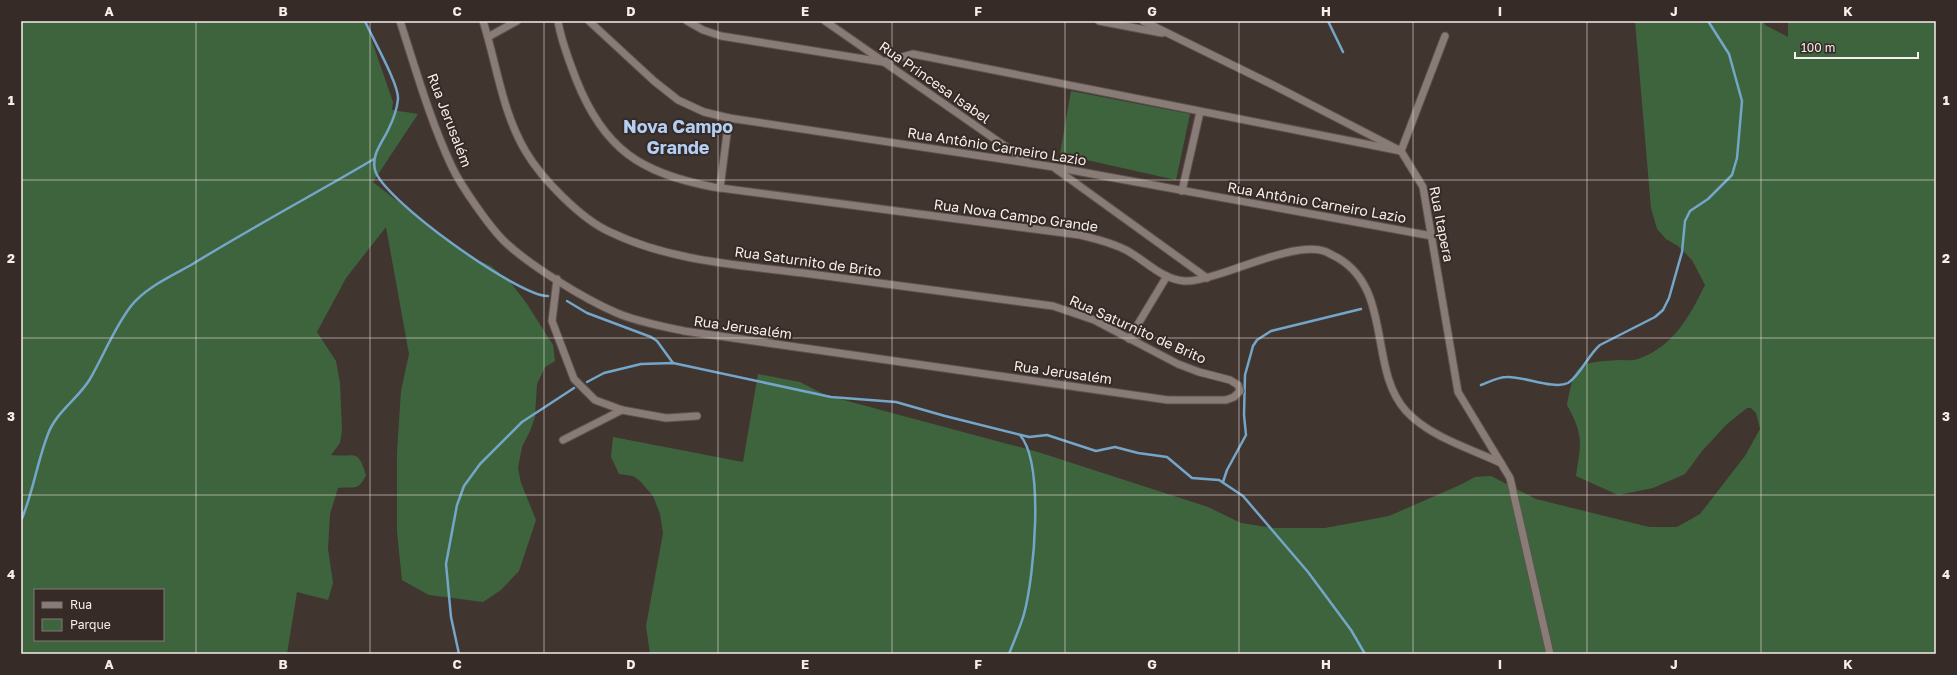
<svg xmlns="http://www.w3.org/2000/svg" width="1957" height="675" font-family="'Golos Text',sans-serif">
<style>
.green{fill:#3e643d;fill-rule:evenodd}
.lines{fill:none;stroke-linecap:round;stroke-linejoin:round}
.stream{stroke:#74a6ca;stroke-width:2.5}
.street-casing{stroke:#5d534f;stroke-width:9}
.street{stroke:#897b76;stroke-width:7}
.grid{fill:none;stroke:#f6eeeb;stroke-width:1;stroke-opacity:0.55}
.labels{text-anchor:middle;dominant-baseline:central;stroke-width:4;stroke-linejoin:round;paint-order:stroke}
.street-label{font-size:14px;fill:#f6eeeb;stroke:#362b26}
.district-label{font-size:18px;font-weight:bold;fill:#b3cff4;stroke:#362b26}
.neatline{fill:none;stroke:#f6eeeb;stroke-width:1.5}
.grid-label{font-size:13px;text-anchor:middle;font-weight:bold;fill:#f6eeeb}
</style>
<rect width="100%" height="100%" fill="#413530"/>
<!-- green -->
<g class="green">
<path d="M21,21H365L393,102L392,110L418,114L373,182L466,255L491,266L511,283L527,304L553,345L555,361L545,367L537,384L535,417L530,431L522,447L518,468L521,483L536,520L519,571L501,590L483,602L429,595L402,580L397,532V453L401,391L409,354L386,227L346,278L317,332L336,361L340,383L342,431L340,443L331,455C356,458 357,447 366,475C358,492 354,486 338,488L330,514L328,549L333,583L328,600L297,592L287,654H21ZM35,590H163V640H35Z"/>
<path d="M1635,21H1764L1765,25L1788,37V21H1936V654H650L646,626L663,533L660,514L653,496L640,481L633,476L619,474L611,457L613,437L743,462L758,374L800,382L825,395L1038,452L1208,507L1241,523L1274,528H1325L1389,516L1460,485L1475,477L1491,476L1536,499L1649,527H1677L1700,514L1745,456L1760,429L1756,413L1751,408H1747L1727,424L1702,451L1685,474L1653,488L1618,495L1576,476C1581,442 1584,436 1567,405C1576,362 1575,363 1620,360C1625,360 1633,361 1638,359C1673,347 1690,316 1705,285L1692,260L1678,246L1666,239L1657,229L1651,208Z"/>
<polygon points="1071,91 1190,114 1176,180 1060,154"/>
</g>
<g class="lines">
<!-- stream -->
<g class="stream">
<path d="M365,21C372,38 399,84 398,99C397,109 393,120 389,128C383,142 371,154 375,170C382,199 519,297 548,296"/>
<polyline points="1328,21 1343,52"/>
<polyline points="567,301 587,313 651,337 657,341 673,363"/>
<polyline points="587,382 604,373 641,364 673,363 831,397 896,402 945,416 1029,437 1047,435 1096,451 1115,447 1138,453 1167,457 1192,478 1219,480 1243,496 1308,572 1351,630 1365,654"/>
<path d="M1481,385C1489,382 1498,377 1507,377C1523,376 1554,390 1568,383C1580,376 1588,355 1600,345L1655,317L1663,310L1669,298L1682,252L1685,221L1690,211L1708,199L1732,175L1737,158L1742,101L1729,54L1708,21"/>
<polyline points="1223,482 1227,470 1246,435 1244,415 1245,375 1253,346 1257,340 1271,331 1361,309"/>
<path d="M21,521C33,493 37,462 48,434C56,412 78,399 90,379C104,355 114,328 131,306C145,288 171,276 191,265C251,228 313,195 374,159"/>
<polyline points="459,654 451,617 446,564 457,505 464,486 480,464 522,422 574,388"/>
<path d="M1009,654C1014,641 1020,628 1024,614C1034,578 1045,464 1020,435"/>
</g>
<defs>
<g id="street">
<path d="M400,21C416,70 430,120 452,167C461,186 489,226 504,241C529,265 584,299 617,313C638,322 661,326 684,331L1168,400H1226L1234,397L1240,391L1238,385L1230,380L1199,372L1178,364L1094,320L1053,306C970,295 887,284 803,273C738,265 670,261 610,232C581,219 542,179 526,152C502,112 497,65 483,21"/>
<path d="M558,21C561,41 569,60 576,79C604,150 641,173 713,187L1080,235C1096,239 1111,242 1126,250C1145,260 1161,279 1184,281C1195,282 1209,277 1219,274C1246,266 1298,243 1324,251C1329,253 1334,256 1338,258C1393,290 1368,369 1406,411C1430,437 1469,448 1501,463"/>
<polyline points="589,21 654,81 678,100 704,112 729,118 1054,167 1432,236"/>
<polyline points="687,21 703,30 721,36 883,62 913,54 1401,151 1445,36"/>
<polyline points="825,21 1029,163"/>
<polyline points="1099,21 1162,33"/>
<polyline points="1143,21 1273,85 1401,151 1423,187 1458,392 1510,478 1550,654"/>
<polyline points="488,37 517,21"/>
<polyline points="1056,169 1207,278"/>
<polyline points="720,188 729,118"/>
<polyline points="1182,191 1200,112"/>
<polyline points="557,279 552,321 574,379 595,400 622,410 666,418 697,416"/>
<polyline points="1129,339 1167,276"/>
<polyline points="563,440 622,410"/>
</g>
</defs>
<!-- street casing -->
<use href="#street" class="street-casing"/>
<!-- street -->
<use href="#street" class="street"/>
</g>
<!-- grid -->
<path class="grid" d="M196,21V654M370,21V654M544,21V654M718,21V654M892,21V654M1065,21V654M1239,21V654M1413,21V654M1587,21V654M1761,21V654M21,180H1936M21,338H1936M21,495H1936"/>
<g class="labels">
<!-- street labels -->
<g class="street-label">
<text transform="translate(935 82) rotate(35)">Rua Princesa Isabel</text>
<text transform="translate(450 120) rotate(69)">Rua Jerusalém</text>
<text transform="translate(997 146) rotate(9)">Rua Antônio Carneiro Lazio</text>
<text transform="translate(1317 202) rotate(10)">Rua Antônio Carneiro Lazio</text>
<text transform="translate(1016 215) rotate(8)">Rua Nova Campo Grande</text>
<text transform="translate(1442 224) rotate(79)">Rua Itapera</text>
<text transform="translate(808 261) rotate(8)">Rua Saturnito de Brito</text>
<text transform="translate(743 327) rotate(8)">Rua Jerusalém</text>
<text transform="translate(1138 329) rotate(24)">Rua Saturnito de Brito</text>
<text transform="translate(1063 372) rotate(8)">Rua Jerusalém</text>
</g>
<!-- district labels -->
<g class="district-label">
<text x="678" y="126">Nova Campo<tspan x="678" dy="21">Grande</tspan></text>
</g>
</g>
<!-- border -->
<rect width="1957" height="675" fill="none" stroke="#362b26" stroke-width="44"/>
<!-- legend -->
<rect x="34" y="589" width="130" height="52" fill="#362b26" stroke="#837975"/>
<rect x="42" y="602" width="20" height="6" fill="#897b76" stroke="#837975"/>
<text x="70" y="609" font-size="12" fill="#f6eeeb">Rua</text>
<rect x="42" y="619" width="20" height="12" fill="#3e643d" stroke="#837975"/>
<text x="70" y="629" font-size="12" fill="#f6eeeb">Parque</text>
<!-- scale -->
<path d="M1795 52v6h123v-6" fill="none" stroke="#f6eeeb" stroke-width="2"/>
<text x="1801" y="52" font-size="12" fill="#f6eeeb" stroke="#362b26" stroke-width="3" paint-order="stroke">100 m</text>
<rect x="22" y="22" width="1913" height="631" class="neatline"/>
<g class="grid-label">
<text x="109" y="16">A</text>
<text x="283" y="16">B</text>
<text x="457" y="16">C</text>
<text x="631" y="16">D</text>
<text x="805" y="16">E</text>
<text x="978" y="16">F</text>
<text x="1152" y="16">G</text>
<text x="1326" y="16">H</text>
<text x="1500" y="16">I</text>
<text x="1674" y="16">J</text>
<text x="1848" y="16">K</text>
<text x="11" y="105">1</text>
<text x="1946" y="105">1</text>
<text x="11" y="263">2</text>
<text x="1946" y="263">2</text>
<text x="11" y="421">3</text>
<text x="1946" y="421">3</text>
<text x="11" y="579">4</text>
<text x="1946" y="579">4</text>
<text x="109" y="669">A</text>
<text x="283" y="669">B</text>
<text x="457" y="669">C</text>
<text x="631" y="669">D</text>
<text x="805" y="669">E</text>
<text x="978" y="669">F</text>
<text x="1152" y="669">G</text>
<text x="1326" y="669">H</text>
<text x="1500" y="669">I</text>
<text x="1674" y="669">J</text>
<text x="1848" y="669">K</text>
</g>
</svg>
